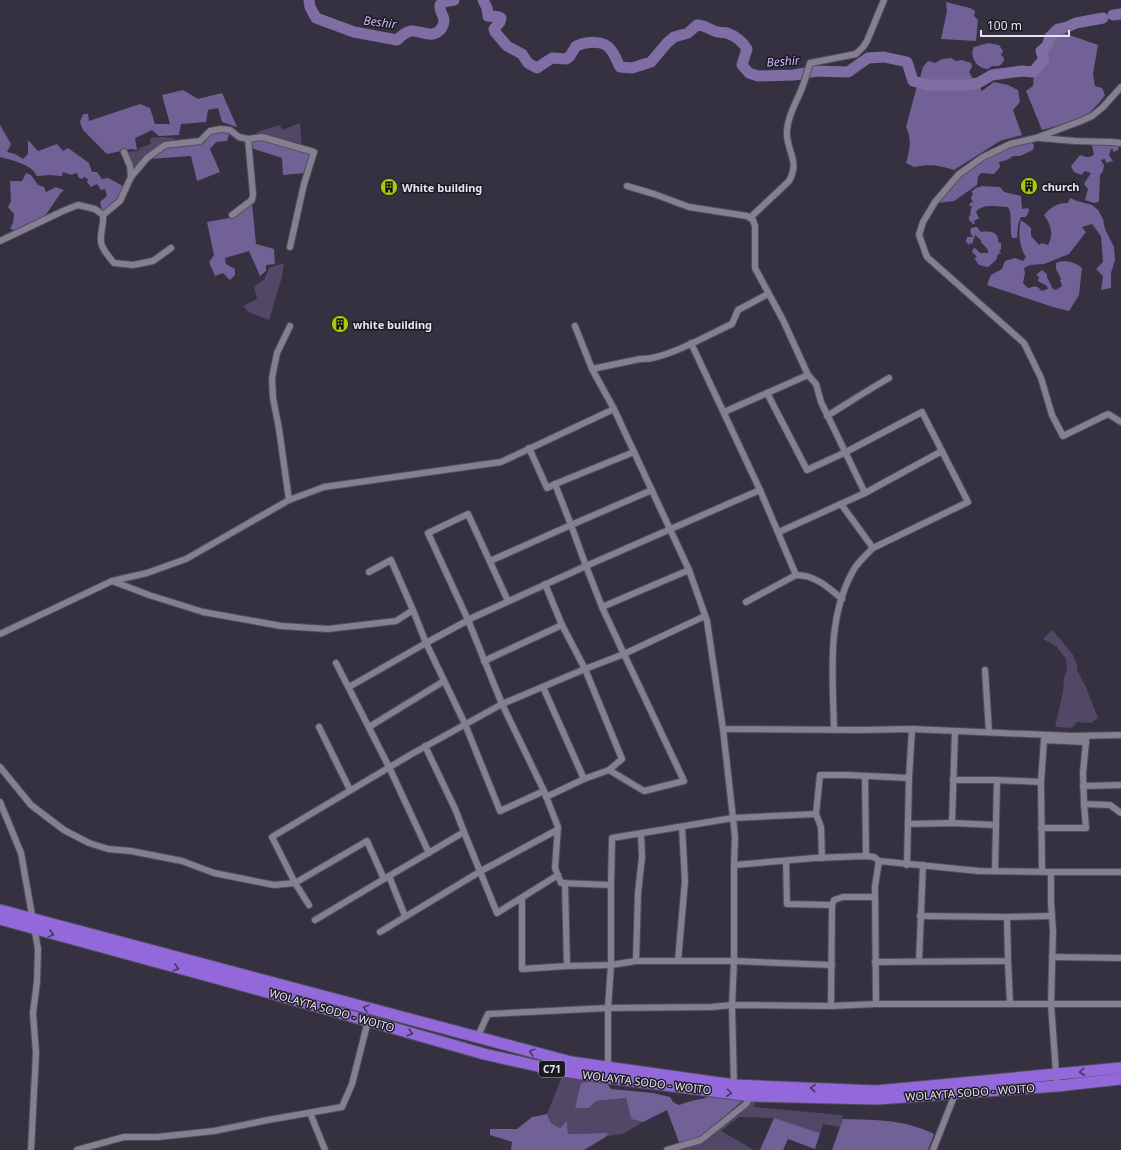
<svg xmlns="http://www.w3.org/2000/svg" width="1121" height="1150" font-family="'Noto Sans',sans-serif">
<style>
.green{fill:#514766}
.forest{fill:#726196}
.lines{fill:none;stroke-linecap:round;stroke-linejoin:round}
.river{stroke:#7f6da4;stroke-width:11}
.street-casing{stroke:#514e5b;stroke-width:8}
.highway-casing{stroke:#514e5b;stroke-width:13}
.street{stroke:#847f91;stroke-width:6}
.highway{stroke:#9368da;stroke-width:11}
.oneway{stroke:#463562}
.labels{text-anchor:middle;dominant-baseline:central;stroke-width:3;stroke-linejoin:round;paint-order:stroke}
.shield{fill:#1c1a21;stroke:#a9a7b0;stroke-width:1}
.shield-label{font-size:10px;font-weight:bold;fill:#e6e4ee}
.poi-label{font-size:11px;font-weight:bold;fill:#e6e4ee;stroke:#1c1a21;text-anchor:start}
.street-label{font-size:11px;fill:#e6e4ee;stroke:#1c1a21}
.water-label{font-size:12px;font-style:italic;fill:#cab6f7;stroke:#1c1a21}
</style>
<rect width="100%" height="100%" fill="#353140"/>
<!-- green -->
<g class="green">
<polygon points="300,123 302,147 256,136 257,132 280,125 282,130"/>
<polygon points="163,137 174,138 175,142 162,145 133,173 126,152 138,151 140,148 151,144 150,138"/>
<polygon points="284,263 282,277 269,320 248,312 243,306 257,299 254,286 264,280 269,268"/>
<polygon points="1052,630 1060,639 1073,655 1077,664 1077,670 1086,687 1098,718 1091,723 1077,722 1072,728 1055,727 1063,691 1064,678 1067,670 1066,659 1056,646 1043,639"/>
<polygon points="567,1064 598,1071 578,1096 575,1108 589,1108 596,1101 626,1098 631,1119 643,1122 623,1134 607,1136 608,1133 568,1134 567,1121 560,1128 551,1123 547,1114"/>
<polygon points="758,1089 754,1107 842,1115 843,1119 840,1127 823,1124 820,1133 774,1118 739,1117 721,1131 754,1150 663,1150 679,1142 692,1140 703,1135"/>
</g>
<!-- forest -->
<g class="forest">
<polygon points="946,2 970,8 975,11 974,16 978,20 976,41 941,39 947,11"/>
<path d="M1058,31L1098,45L1093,74L1095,86L1102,88L1105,95L1099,103L1087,115L1060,125L1042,130L1026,91L1033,86L1034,73L1045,60L1042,51C1049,46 1051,38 1058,31Z"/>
<path d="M988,43L999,45L1003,51L1001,55L1004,58V61C1000,66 998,67 992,66L988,69C977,69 969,56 974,47Z"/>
<path d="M951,58L956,61L962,60L971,63L972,67L969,72L975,82C961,86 932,86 919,81L923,67L928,61L935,63L942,59Z"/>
<path d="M918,82L929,87L979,85L982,91L994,82L1008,85L1018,90L1020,102L1013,110L1022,135L1000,141L954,170C938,165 930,164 914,167L906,163C910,150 912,139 906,127Z"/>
<polygon points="183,90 198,99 222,93 237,127 222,122 218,108 208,110 206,122 181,124 179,135 159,136 152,130 135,138 137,150 131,149 107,154 83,130 80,122 83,114 88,114 89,121 140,104 150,108 155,124 170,124 162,95"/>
<path d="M0,125L11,144L7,152L15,154L23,159L28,154V140L38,151L57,144L63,151L68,148L89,163L92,172H97L102,179L108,178L123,186L118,200L107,212L102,211L100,202L107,196L105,189L101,190L97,184L91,187L87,182L88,179L84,177L82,179L78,177V174L75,173L72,175L63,172L62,176L50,175L37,176C30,163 13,161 0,157Z"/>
<polygon points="223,131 230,132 227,141 216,142 210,149 220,172 197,181 191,156 149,159 167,147 204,143 211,133"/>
<polygon points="261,138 313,153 305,173 283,175 282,158 251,148 250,140"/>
<polygon points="1029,139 1034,145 1033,150 1020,156 1013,156 1007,160 999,162 1000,167 994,174 981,173 978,177 977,185 954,201 938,203 960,175 986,156"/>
<path d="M1094,143L1113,145L1119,147L1118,150L1113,152V149H1111L1109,155L1113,161L1106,163L1105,159L1101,160L1104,165L1103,171L1100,175L1099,202L1094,203L1085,200L1088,189L1084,184L1091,173L1085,171L1081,175L1074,172L1071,166L1080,155C1085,157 1089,158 1094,155L1092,145Z"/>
<polygon points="26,173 31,175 38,185 44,187 46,192 56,187 64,190 60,194 45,216 19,231 10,229 13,223 14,214 8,207 11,201 10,181 22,181"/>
<path d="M982,186L1000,187L1004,192L1021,196L1022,209L1028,208L1029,211L1026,217H1021C1017,224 1018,230 1017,238H1012C1009,228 1013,215 1008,207C999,207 982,203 976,212L979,218L974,221L975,224H973L969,220V215L970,216L971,214L970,213L972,206H969L970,203L973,202L971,198L973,193L971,192L976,188Z"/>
<path d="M1070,198L1077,201L1092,205L1098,210L1103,219L1105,229L1114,247L1115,260L1111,273V288L1101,290L1103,276L1096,269L1103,262L1101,236L1092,224L1082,227L1086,232L1069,254L1044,264L1030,265L1024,268L1025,273L1023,283L1028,288C1036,286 1036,285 1042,291L1048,289L1047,286L1038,281L1039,277L1036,275L1042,270L1047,274V277L1053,289L1056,290L1062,286L1060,280L1061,279L1056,269V263C1064,259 1075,262 1082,268L1079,295L1069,311L1053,307L987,285L991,275L1002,269L1005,261L1015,258L1023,261L1026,257C1019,247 1018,231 1021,220L1031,228V236L1039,245L1042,243L1048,245C1054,235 1051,224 1044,215C1051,207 1057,203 1068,203Z"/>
<polygon points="252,203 256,244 274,249 275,264 266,265 266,271 260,276 249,251 225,258 226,264 235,269 235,275 230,280 223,273 215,276 209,262 214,255 207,222 235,217"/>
<path d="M977,227L981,232C989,231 999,231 998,242L1001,243V249L999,251L1001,253L998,254L996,260L988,267L979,265L974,258L977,257L972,252L973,249L975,248L980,253H988V250L981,242V240L975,235L972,244L970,243L969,245L966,242L967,237H973L970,232L971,228Z"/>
<polygon points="598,1071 611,1089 653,1093 670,1097 673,1102 679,1105 691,1101 706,1098 710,1092 748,1096 703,1135 692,1140 679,1142 667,1110 643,1122 631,1119 626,1098 596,1101 589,1108 575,1108 581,1083 589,1082"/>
<polygon points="547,1114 551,1123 560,1128 567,1121 568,1134 608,1133 607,1136 584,1150 511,1150 512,1142 490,1135 490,1129 517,1129 532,1117"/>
<polygon points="774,1118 820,1133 815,1149 788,1139 783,1150 760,1150"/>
<path d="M843,1119C877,1120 903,1119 934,1134L928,1150H832Z"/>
</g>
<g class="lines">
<!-- river -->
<g class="river">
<path d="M309,0L310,7L316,18L354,32L397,40C401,36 405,32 411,31C421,30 432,40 441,29C443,26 444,23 444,20C444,15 439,12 440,5L443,2L454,0"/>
<path d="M483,0L487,8L488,16C493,17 497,15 501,18L500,22L494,29L495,32L507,46L522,54L528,63L537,68L552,58L566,59L570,56L576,46C586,42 604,39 611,50C615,55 617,61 620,67L632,68L651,62L667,43L674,37L688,33L697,25C707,25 708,30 718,32C721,33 724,32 727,33C735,36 743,42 747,49L742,65L749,73L758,76L794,75L816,71L848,72L868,58L884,57L907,62L913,81L928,85H968L978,83L992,75L1022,71L1033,72L1044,59L1041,51L1047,46L1050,37L1058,29L1067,27L1076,23L1103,18"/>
<polyline points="1113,15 1121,14"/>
</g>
<defs>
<g id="street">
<polyline points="1121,87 1103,107 1092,116 1081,121 1036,138 1010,144 983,157 959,174 935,202 923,222 919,235 927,257 1024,343 1041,378 1052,415 1063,436 1108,414 1121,422"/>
<polyline points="1040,138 1075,141 1111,142 1121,143"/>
<polyline points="124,152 130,166 131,177"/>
<polyline points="627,186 654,194 689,207 747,216 753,220 755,226 755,268 783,320 808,375 816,384 821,402 865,493 779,532"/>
<path d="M103,215C104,226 100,232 101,241C101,248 109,257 114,263L133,265L153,261L171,248"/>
<polyline points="232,215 252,200 253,194 248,139"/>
<path d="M751,217L789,181C801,160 785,150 787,130C788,117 794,106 799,95C804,85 807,73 810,63L856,54L863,47L867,41L884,0"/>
<polyline points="0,241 63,211 78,205 95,209 103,215 120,201 131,177 147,158 165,145 200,141 210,131 221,129 230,130 239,137 248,139 262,137 314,152 304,184 290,247"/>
<polyline points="691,343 760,490 796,575"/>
<path d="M592,369L640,359C663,361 710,334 732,324L738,310L768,294"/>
<polyline points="767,393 807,470 846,452 922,412 968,502 873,548"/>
<polyline points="724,412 808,375"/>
<path d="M827,416C848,403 868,390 889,378"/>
<polyline points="529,448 547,488 555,484 571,525 652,490"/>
<polyline points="555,484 634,452"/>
<polyline points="865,493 942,451"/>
<polyline points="289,500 279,429 273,398 272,378 277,353 290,326"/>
<polyline points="490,561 571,525 586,566 760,490"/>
<polyline points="689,570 707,621 723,729 861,730 912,729 1072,736 1121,735"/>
<polyline points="369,572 391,560 413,610"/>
<polyline points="112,581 149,595 203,612 281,626 328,629 396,621 413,610 426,643 474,617 586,566 602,607 689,570 614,409"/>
<path d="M746,602L796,575C815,575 828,587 842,599"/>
<polyline points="562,625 585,669 622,759 609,770"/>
<polyline points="0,634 112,581 147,573 186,559 289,500 324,487 501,462 614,409 592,369 575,326"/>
<polyline points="484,661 562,625 545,584"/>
<polyline points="336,663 389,767 429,853"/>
<polyline points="985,670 989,732"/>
<polyline points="349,687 426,643 465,724 500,811 544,791 502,704 468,620 428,533 468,514 508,601"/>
<polyline points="543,687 584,779 609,770 644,791 684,781 624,654 705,616"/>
<polyline points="319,727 350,790"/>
<polyline points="369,727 444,681"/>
<path d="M834,730C833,677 826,619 853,571C857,563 866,555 873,548L841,504"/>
<polyline points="1086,742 1083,773 1084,804 1110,805 1121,813"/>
<polyline points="425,746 456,811 464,832"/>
<polyline points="0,767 31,805 64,830 89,843 108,849 131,851 182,861 214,873 274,885 295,883 309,905"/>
<polyline points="865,776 866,856"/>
<polyline points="953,780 997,780"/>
<polyline points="1041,782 1042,871"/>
<polyline points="1083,786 1121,785"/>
<polyline points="544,791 558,827 555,868 561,883 611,885 612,838 733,818 723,729"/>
<polyline points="546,797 584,779"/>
<polyline points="0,802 21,853 38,949 37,982 33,1013 36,1053 31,1150"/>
<polyline points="816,814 821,827 822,858"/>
<polyline points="952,823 955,731"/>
<polyline points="908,824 952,823 996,825"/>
<polyline points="1041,828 1086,828 1084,804"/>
<polyline points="641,834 642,857 638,893 636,961 611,965 608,1008 711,1007 733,1005 831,1006 876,1004 1121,1004"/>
<polyline points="786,861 787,904 832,905"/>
<polyline points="734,865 735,837 733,818 816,814 820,775 847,775 909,778"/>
<polyline points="907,865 909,778 912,729"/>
<polyline points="995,871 997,780 1041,782 1044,740 1086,742 1086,736"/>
<polyline points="1051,872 1121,872"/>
<polyline points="558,875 497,913 464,832 384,879 367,841 295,883 272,837 410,755 502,704 585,669 624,654 602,607"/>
<polyline points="389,876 405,916"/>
<polyline points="522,898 522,969 567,966 565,883"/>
<polyline points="1007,917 1052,916"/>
<polyline points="315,920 384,879"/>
<polyline points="380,932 481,871 557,830"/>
<polyline points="1052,957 1121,958"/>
<polyline points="636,961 678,961 685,881 682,827"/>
<polyline points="678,961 734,961 832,965"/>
<polyline points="919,961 923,865"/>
<polyline points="1008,961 1010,1004"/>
<polyline points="875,962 1008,961 1007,917 920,916"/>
<polyline points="567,966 611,965 611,885"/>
<polyline points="876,1004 875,886 879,861 979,871 1051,872 1051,903 1053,931 1051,1004 1057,1086"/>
<polyline points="831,1006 832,905 834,900 843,897 875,897"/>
<polyline points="477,1038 488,1014 608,1008 608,1068"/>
<polyline points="734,1085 732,1007 734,961 734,865 815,858 866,856 874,857 879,861"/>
<polyline points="310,1113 325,1150"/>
<polyline points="77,1150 124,1137 157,1137 214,1131 268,1120 342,1107 352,1084 368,1021"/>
<polyline points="667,1150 701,1140 746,1104 751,1096"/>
<polyline points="933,1150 955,1094"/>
</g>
<g id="highway">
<polyline points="0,910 571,1062 734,1085 876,1091 1121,1068"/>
<polyline points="0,919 263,991 484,1054 551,1069 602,1077 751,1096 877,1099 1057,1086 1121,1079"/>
</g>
</defs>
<!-- street casing -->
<use href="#street" class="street-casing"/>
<!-- highway casing -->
<use href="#highway" class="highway-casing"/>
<!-- street -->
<use href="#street" class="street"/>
<!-- highway -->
<use href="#highway" class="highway"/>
</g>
<!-- one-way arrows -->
<defs><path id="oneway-chevron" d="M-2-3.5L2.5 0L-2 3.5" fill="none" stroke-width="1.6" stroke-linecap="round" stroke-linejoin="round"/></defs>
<g class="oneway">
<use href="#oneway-chevron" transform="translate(51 934) rotate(15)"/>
<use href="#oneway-chevron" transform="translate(176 968) rotate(15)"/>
<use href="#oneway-chevron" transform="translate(366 1008) rotate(-165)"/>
<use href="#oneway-chevron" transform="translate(410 1033) rotate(16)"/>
<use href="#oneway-chevron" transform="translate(532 1052) rotate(-165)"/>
<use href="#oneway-chevron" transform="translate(1082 1072) rotate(174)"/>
<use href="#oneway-chevron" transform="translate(813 1088) rotate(-177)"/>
<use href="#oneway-chevron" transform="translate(729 1093) rotate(7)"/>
</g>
<!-- icons -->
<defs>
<symbol id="building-disc" viewBox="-11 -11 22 22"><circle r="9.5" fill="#adc60e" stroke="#1c1a21"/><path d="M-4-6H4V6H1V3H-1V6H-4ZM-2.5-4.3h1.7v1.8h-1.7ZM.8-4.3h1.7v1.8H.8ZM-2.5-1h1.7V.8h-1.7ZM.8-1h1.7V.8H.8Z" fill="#111"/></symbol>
</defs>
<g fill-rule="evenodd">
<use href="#building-disc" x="1019" y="176" width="20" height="20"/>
<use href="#building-disc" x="379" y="177" width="20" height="20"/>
<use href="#building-disc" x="330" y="314" width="20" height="20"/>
</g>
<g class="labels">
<!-- shield labels -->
<rect class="shield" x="539" y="1061" width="26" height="16" rx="3"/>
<g class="shield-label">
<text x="552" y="1069">C71</text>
</g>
<!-- poi labels -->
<g class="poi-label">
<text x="1042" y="186">church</text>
<text x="402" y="187">White building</text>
<text x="353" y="324">white building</text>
</g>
<!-- street labels -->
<g class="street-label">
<text transform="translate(332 1010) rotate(16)">WOLAYTA SODO - WOITO</text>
<text transform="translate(647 1082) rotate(7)">WOLAYTA SODO - WOITO</text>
<text transform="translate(970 1092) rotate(-4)">WOLAYTA SODO - WOITO</text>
</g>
<!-- water labels -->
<g class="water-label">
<text transform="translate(380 22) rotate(7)">Beshir</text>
<text transform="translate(783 61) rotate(-4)">Beshir</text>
</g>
</g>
<!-- scale -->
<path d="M981 30v6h88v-6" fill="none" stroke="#e6e4ee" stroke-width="2"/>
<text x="987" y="30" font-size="12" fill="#e6e4ee" stroke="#1c1a21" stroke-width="3" paint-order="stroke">100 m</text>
</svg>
